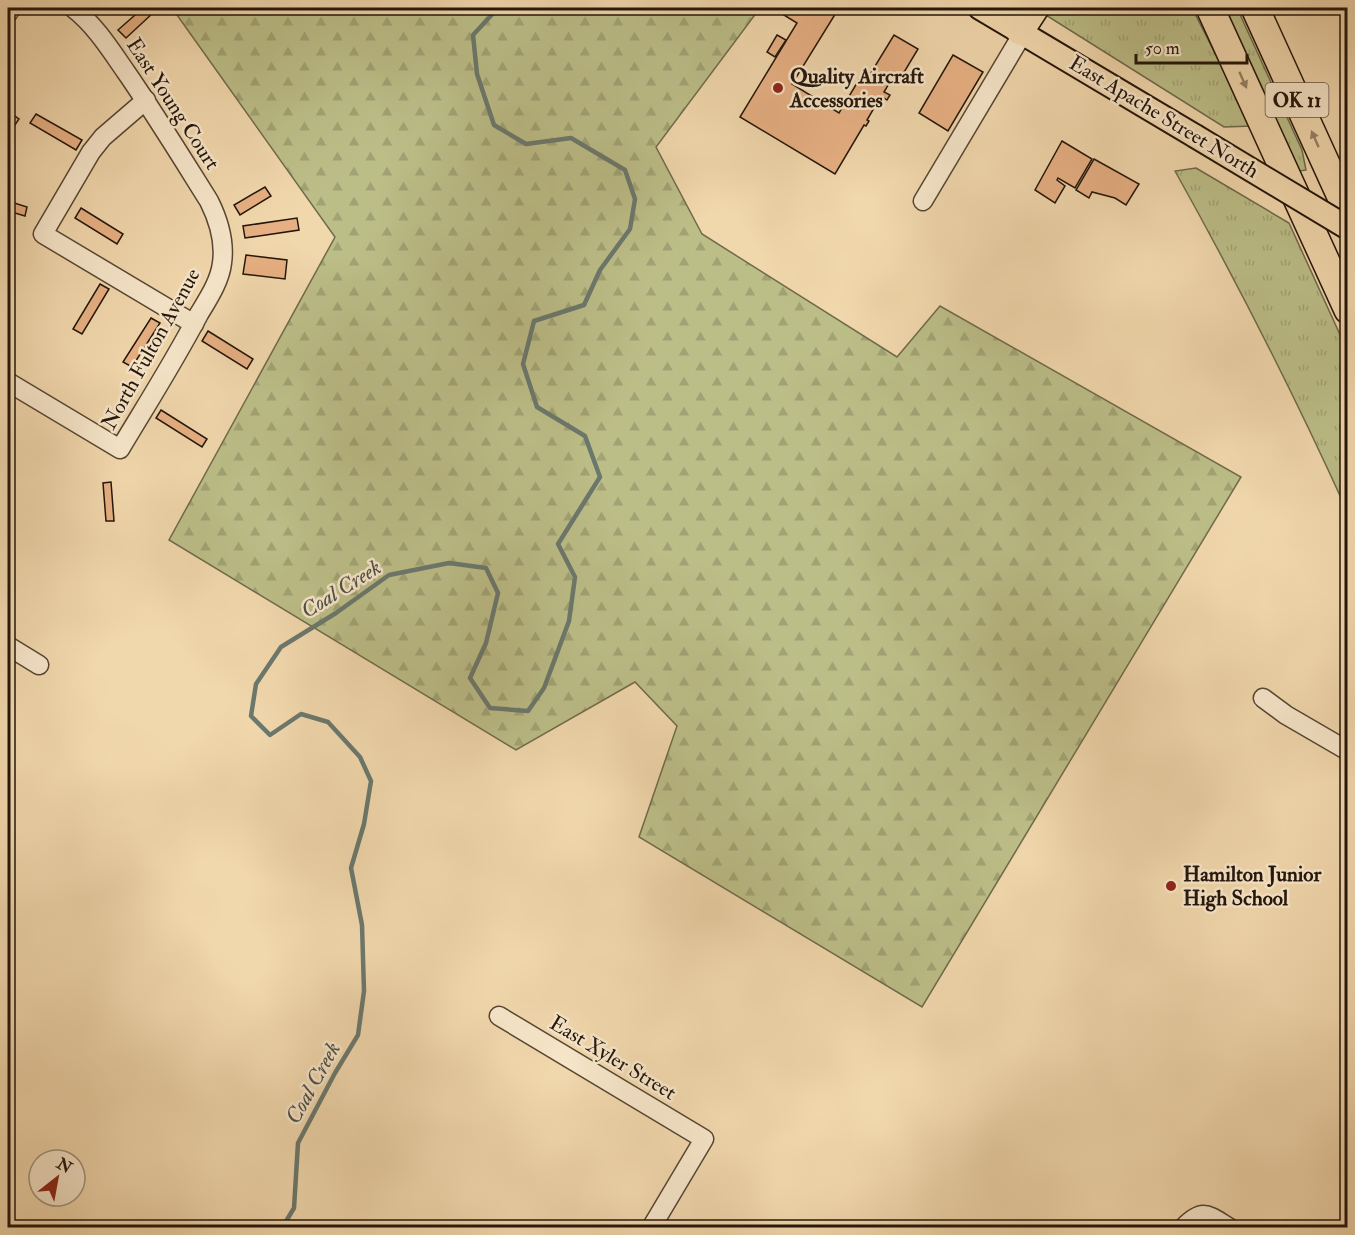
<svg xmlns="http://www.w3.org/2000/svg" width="1355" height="1235" font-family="'IM FELL Double Pica',serif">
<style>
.grass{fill:url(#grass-tufts);stroke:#706a4a;stroke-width:1.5}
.forest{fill:url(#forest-firs);stroke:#706a4a;stroke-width:1.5}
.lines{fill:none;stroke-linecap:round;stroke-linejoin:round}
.stream{stroke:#6b786d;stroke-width:4.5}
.building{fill:#e7b083;stroke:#24160b;stroke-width:1.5}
.minor-casing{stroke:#574633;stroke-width:21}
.major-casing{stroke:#24160b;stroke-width:26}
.highway-casing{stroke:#24160b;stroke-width:30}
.minor{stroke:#f6e5c9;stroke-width:18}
.major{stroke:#f1d7ac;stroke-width:22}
.highway{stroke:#f1d7ac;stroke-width:27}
.major-bridge-casing{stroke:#24160b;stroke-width:26;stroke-linecap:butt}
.major-bridge{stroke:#f1d7ac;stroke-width:22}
.oneway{fill:#958064}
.poi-dot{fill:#8f2418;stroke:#f6e5c9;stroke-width:2}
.labels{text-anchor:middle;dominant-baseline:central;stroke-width:5;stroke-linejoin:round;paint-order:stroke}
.shield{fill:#f6e5c9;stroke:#635444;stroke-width:1.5}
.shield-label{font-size:20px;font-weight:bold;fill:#24160b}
.poi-label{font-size:21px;font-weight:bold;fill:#24160b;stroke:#f6e5c9;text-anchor:start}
.street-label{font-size:21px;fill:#24160b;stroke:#f6e5c9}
.water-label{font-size:22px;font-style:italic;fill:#4e4f44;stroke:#f6e5c9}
</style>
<defs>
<pattern id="grass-tufts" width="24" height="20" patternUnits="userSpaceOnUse" patternTransform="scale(1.5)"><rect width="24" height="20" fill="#bcbe88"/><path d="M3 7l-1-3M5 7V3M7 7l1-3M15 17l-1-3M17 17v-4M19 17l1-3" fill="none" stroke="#a1a374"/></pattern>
<pattern id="forest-firs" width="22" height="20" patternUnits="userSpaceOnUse" patternTransform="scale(1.5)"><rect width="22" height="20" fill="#bcbe88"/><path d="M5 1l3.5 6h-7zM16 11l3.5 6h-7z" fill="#a1a374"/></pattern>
</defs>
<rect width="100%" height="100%" fill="#f1d7ac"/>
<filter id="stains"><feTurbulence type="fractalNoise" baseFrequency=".00333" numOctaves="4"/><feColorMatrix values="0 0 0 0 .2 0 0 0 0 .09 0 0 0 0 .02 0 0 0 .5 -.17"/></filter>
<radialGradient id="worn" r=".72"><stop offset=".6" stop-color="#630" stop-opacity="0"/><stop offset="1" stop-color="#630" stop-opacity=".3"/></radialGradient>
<!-- grass -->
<g class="grass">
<polygon points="1044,8 1192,8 1252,126 1224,127 1041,12"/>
<polygon points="1221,8 1237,8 1302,150 1306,170 1295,172"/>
<path d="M1196,168L1289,223L1347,350V511C1295,396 1237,282 1175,171Z"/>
</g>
<!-- forest -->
<polygon class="forest" points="172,8 760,8 656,147 702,234 897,357 940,306 1241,477 922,1007 639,837 677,726 635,682 516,750 169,540 335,237"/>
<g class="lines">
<!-- stream -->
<polyline class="stream" points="282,1228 294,1208 298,1143 335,1073 358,1035 364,991 362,925 351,868 364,824 371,781 360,757 328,722 301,714 270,735 251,716 256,684 281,647 336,613 389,575 449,563 486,568 498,593 486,643 470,678 490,708 528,711 544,688 569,621 575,577 558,544 600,477 585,436 537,407 523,364 534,321 584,305 600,270 630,229 635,199 625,170 571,138 526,144 494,125 477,74 473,35 498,8"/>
</g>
<!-- building -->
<g class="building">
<polygon points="143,8 150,8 154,12 126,38 118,30"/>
<polygon points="782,8 839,8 792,84 839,113 860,78 866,81 894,35 918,49 897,84 891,80 884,92 890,95 887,100 881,96 867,120 869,121 866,126 864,125 835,174 740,117 797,23 779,12"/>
<polygon points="777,35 786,40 775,57 767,52"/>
<polygon points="953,55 983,72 948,131 919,113"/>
<polygon points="8,111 19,119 13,128 8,124"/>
<polygon points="36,114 82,140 76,150 30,123"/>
<polygon points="1062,141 1092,159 1075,188 1058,178 1057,180 1065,186 1055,203 1035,190"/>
<polygon points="1094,159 1139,184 1126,205 1115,198 1092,192 1089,198 1076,190"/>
<polygon points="265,187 271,196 240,215 234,205"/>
<polygon points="8,201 27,207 25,216 8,211"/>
<polygon points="81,208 123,234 117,244 75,218"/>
<polygon points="297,218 299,230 245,238 243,226"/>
<polygon points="246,255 287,260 285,279 243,274"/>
<polygon points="100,284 109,289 82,334 73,329"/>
<polygon points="151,318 160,323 132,367 123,362"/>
<polygon points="208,331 253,359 247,369 202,341"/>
<polygon points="161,410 207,439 202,447 156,418"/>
<polygon points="111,482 114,521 106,521 103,483"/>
</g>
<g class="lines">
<defs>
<g id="minor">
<polyline points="8,13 11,8"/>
<polyline points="146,100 103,137 91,152 43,234 194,324"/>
<polyline points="923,201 1023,33"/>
<path d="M8,382L120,449C147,404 175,360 199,314C208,299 220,281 222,263C225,242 219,221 209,201C182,158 155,114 126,72C110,49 95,25 73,8"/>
<polyline points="8,646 39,665"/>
<polyline points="1263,698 1286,715 1348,751"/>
<polyline points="499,1016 704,1139 651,1228"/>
<path d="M1183,1228C1203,1207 1208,1215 1230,1228"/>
</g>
<polyline id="major" points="980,8 1195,136"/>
<g id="highway">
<polyline points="1210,8 1348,310"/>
<polyline points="1255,8 1348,212"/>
<polyline points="1020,31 1035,8"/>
</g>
</defs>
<!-- minor casing -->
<use href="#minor" class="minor-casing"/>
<!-- major casing -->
<use href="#major" class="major-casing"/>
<!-- highway casing -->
<use href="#highway" class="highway-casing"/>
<!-- minor -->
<use href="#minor" class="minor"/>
<!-- major -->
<use href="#major" class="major"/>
<!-- highway -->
<use href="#highway" class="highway"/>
<defs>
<polyline id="major-bridge" points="1195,136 1348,228"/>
</defs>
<!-- major-bridge casing -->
<use href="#major-bridge" class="major-bridge-casing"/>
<!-- major-bridge -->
<use href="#major-bridge" class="major-bridge"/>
</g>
<!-- one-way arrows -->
<defs><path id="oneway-solid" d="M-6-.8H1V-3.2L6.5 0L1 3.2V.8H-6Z" transform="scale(1.5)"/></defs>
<g class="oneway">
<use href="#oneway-solid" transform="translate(1243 80) rotate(66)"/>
<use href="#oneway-solid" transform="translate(1315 139) rotate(-114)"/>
</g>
<!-- markers -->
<g class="poi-dot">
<circle cx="778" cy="88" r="6"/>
<circle cx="1171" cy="886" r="6"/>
</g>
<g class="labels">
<!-- shield labels -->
<rect class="shield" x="1265.5" y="83" width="63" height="34" rx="4.5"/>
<g class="shield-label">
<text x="1297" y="100">OK 11</text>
</g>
<!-- poi labels -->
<g class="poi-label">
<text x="790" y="76">Quality Aircraft<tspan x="790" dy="24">Accessories</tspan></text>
<text x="1183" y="874">Hamilton Junior<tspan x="1183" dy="24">High School</tspan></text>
</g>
<!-- street labels -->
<g class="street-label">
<text transform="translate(173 104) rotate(57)">East Young Court</text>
<text transform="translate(1164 117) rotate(31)">East Apache Street North</text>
<text transform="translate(151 349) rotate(-61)">North Fulton Avenue</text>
<text transform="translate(613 1058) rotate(31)">East Xyler Street</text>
</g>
<!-- water labels -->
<g class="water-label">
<text transform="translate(341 589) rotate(-32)">Coal Creek</text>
<text transform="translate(313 1083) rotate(-61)">Coal Creek</text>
</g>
</g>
<!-- margin -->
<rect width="1355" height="1235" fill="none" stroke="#f1d7ac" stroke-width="30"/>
<rect x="9" y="9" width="1337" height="1217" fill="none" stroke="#24160b" stroke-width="3"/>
<rect x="15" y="15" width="1325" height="1205" fill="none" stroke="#24160b" stroke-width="1.5"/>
<!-- north arrow -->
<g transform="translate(57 1178) rotate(31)"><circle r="28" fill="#f6e5c9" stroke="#a2927d" stroke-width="1.5"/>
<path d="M0-4.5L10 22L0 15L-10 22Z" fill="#8f2418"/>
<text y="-9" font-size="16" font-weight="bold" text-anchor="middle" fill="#24160b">N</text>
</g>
<!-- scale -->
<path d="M1136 54v9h111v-9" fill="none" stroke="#24160b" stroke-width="3"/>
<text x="1145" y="54" font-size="18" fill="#24160b" stroke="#f6e5c9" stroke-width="4.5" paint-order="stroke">50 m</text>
<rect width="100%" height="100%" filter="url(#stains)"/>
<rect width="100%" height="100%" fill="url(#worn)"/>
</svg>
